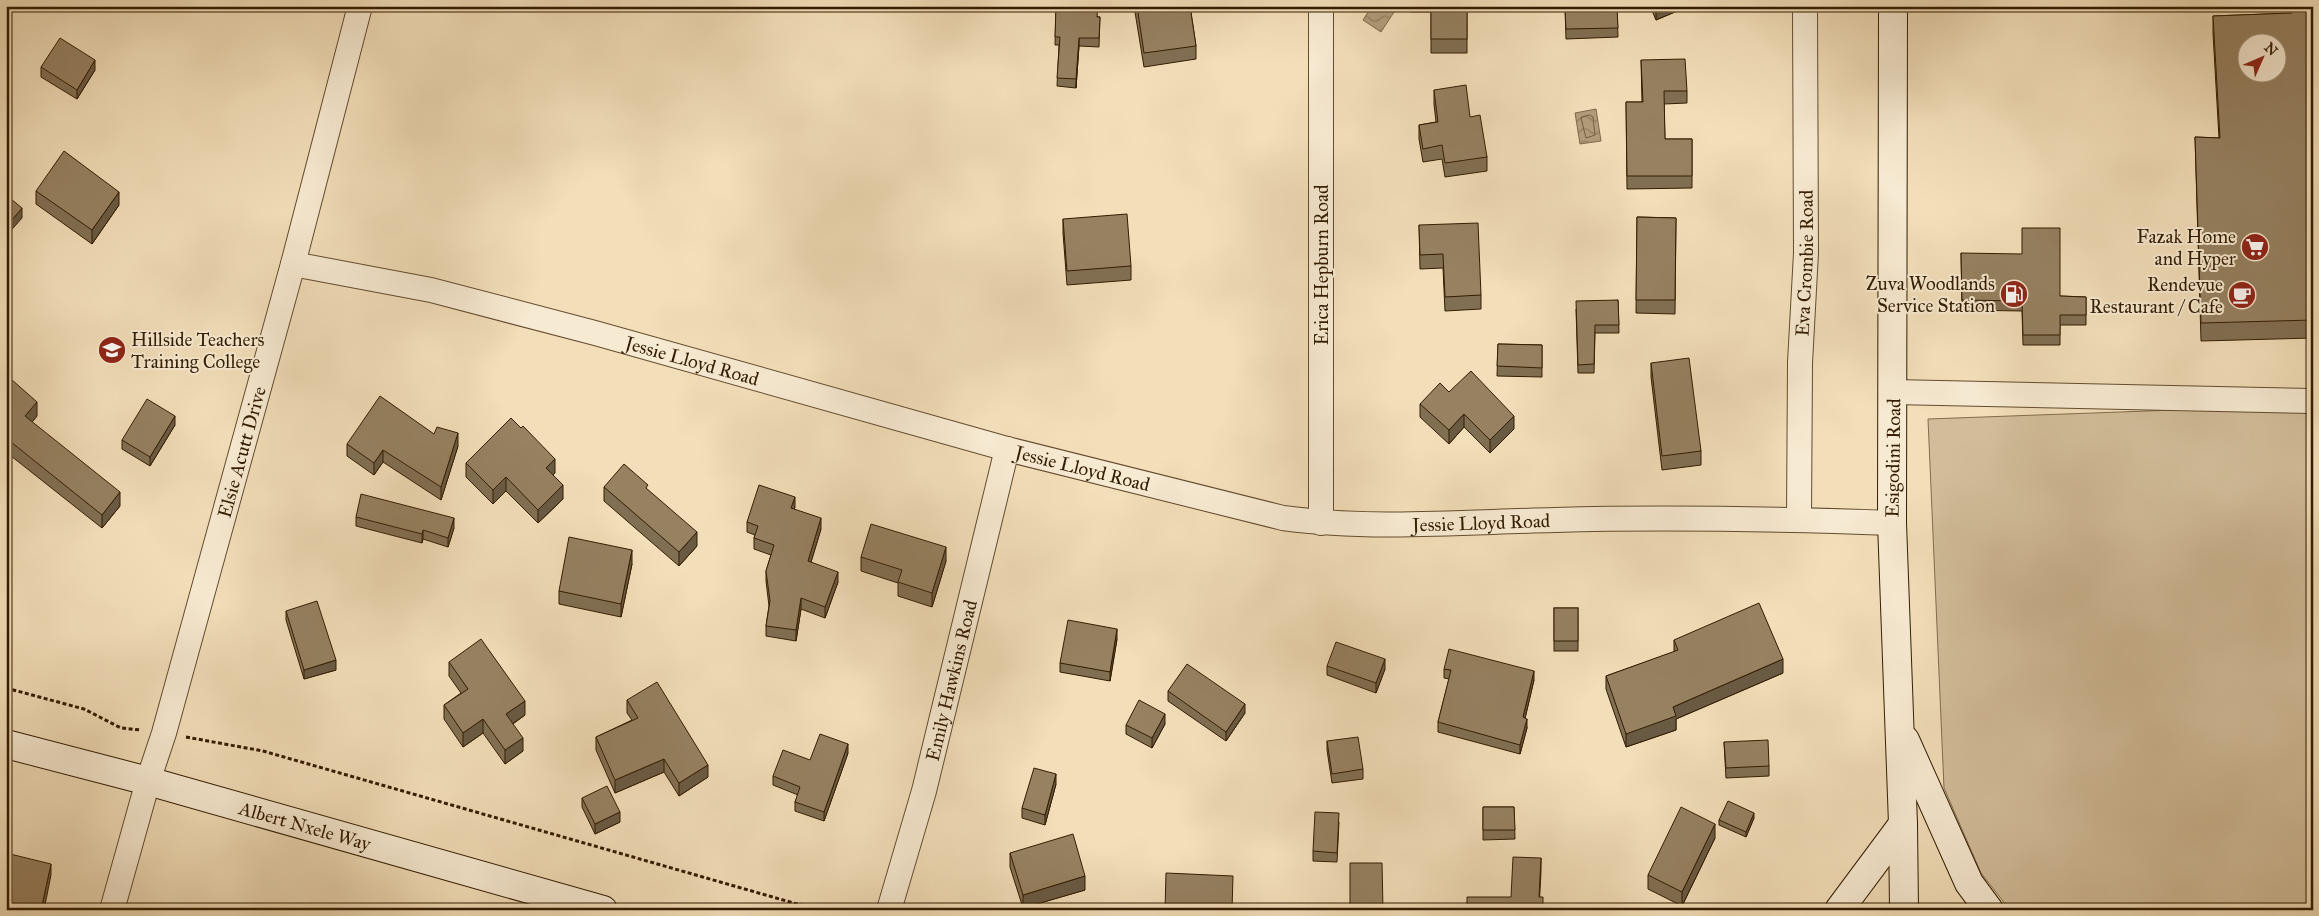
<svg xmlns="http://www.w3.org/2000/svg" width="2319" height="916" font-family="'IM FELL Great Primer',serif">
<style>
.green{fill:#d2bd9a;stroke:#826c4e}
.water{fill:url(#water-waves);stroke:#7f694a}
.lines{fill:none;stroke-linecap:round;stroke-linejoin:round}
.shore{stroke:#725c3e;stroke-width:1}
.street-casing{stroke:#634c2f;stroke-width:26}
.secondary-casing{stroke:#331c01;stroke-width:30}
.path{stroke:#331c01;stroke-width:3;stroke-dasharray:4 2.5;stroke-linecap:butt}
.street{stroke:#f7ead2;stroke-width:24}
.secondary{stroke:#f7ead2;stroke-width:28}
.wall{fill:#816f53;stroke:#331c01}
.shaded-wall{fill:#695a44;stroke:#331c01}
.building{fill:#968161;stroke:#331c01;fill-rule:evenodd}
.labels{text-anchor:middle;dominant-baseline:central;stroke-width:4;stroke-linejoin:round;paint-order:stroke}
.poi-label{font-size:19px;fill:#331c01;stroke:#f7ead2;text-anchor:end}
.street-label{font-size:19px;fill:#331c01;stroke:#f7ead2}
</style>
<defs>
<pattern id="water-waves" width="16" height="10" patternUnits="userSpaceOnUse" patternTransform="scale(1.25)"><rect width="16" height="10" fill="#b19c7a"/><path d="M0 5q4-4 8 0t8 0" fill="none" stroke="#917e62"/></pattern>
</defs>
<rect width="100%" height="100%" fill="#f2deb9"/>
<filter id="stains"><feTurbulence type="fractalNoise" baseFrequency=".004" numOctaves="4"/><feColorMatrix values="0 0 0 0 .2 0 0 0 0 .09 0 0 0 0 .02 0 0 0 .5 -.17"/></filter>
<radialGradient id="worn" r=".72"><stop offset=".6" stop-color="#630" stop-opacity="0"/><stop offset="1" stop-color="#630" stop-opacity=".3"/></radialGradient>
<!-- green -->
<polygon class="green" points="2313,405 2313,910 2010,910 1981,873 1944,788 1928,419"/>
<!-- water -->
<g class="water">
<polygon points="1372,6 1398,6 1381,32 1363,20"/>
<polygon points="1596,109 1601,141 1580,144 1575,113"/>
</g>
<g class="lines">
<!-- shore -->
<polygon class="shore" points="1590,115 1593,117 1595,135 1586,138 1581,118"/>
<defs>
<g id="street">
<path id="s1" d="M293,264L431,290L595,333L1007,449L1283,518C1372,530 1465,522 1555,520C1667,517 1779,519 1892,523"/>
<polyline points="1893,392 2313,401"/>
<path id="s2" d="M1799,519L1800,363L1806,253L1805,6"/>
<polyline points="1321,523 1321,6"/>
<path id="s3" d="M112,910L148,781L164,733L293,264L360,6"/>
<path id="s4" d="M889,910L924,791L1007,449"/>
</g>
<g id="secondary">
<polyline points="1893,6 1892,523 1903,824 1904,910"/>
<polyline points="1905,740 1969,883 1989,910"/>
<path id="s5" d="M6,744L148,781L603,910"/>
<polyline points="1839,910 1903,824"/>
</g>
</defs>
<!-- street casing -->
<use href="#street" class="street-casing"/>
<!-- secondary casing -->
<use href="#secondary" class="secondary-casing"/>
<!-- path -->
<g class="path">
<polyline points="6,688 84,709 121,728 141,730"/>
<polyline points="186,737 263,751 818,910"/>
</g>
<!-- street -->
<use href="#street" class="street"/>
<!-- secondary -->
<use href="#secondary" class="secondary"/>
</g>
<!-- wall -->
<g class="wall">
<polygon points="1056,6 1100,17 1099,47 1079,46 1076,88 1057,86 1059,45 1055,45"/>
<polygon points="1134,6 1190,6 1196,46 1196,59 1144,67"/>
<polygon points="1410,6 1467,6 1467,53 1431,53 1431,12 1410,12"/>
<polygon points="1650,6 1689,6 1656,20"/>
<polygon points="2313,6 2313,338 2201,341 2195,137 2219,138 2213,34 2213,16 2292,13"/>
<polygon points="1617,7 1618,37 1566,39 1565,8"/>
<polygon points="1641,60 1687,91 1687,103 1664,104 1665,139 1692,139 1692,188 1627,189 1626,102 1642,102"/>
<polygon points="41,67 95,70 77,99 41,77"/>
<polygon points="1434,90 1470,117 1487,157 1487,171 1445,177 1442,159 1423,162 1419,139 1419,125 1436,122 1434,104"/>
<polygon points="36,191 119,205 92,244 36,204"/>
<polygon points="1637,217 1676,218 1675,314 1636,313"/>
<polygon points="1063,219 1131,266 1131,280 1067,285 1063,233"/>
<polygon points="1419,225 1481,295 1481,309 1445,311 1443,268 1420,269"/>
<polygon points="1961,253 2060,296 2086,297 2086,325 2060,325 2060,345 2023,345 2022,311 1962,310"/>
<polygon points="1618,300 1619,333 1595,333 1594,373 1578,373 1576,309"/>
<polygon points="1498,344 1542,345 1542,377 1497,376"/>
<polygon points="1651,363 1701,451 1701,465 1662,470 1651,377"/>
<polygon points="6,385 37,416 32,422 120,506 102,528 6,452"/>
<polygon points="1449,392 1514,429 1490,453 1464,427 1449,444 1420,417 1420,404"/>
<polygon points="175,425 150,466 122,449 122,440"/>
<polygon points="521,428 555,473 553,475 563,499 538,523 506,491 493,504 466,477 466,463"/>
<polygon points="434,434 458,446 441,500 383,462 374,475 347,456 347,444"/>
<polygon points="604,487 648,490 697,546 679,566 604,501"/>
<polygon points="795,507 794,509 821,529 811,562 838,582 825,618 801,609 796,641 766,636 766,626 769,606 766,581 766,571 771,555 754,549 754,538 755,535 747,532 747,522"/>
<polygon points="356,517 454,528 448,547 423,539 422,543 356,526"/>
<polygon points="861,557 946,561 932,607 898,596 898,583 861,571"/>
<polygon points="632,564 621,617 559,604 559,591"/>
<rect x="1554" y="608" width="24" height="43"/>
<polygon points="286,611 336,670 304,679 286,620"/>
<polygon points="1117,639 1110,681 1060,672 1060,663"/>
<polygon points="1674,640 1783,673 1676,719 1676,730 1626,747 1606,689 1606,676 1674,652"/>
<polygon points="449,662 525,715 513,724 523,751 505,764 483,733 463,747 444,719 444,705 461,693 449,676"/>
<polygon points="1327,666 1385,669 1376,693 1327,675"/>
<polygon points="1444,669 1534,680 1525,718 1527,728 1520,754 1438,732 1438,722 1449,679 1444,678"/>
<polygon points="1168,691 1245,713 1226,741 1168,701"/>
<polygon points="627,700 708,777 679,796 664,772 615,793 596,750 596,737 632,720 627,713"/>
<polygon points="1165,724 1152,748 1126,734 1126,725"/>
<polygon points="1327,741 1363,769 1363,779 1332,783 1327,750"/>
<polygon points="1724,742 1769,766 1769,776 1726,778"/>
<polygon points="848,753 824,821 795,811 795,802 798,795 773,785 773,776"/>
<polygon points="1056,784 1045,825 1022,818 1022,808"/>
<polygon points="582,798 620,822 595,834 582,807"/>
<polygon points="1483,807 1514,807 1515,839 1483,840"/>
<polygon points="1754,818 1746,837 1719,825 1719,820"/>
<polygon points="1339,822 1337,862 1313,861 1313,851"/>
<polygon points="1715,838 1682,906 1648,889 1648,875"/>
<polygon points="1010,853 1085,890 1023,908 1010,867"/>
</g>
<!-- shaded-wall -->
<g class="shaded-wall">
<polygon points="1656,6 1689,6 1656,20"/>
<polygon points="1079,38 1079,46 1076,88 1076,79"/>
<polygon points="95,60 95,70 77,99 77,90"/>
<polygon points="119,192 119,205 92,244 92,230"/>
<polygon points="22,208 22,218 6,236 6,227"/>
<polygon points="37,402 37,416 25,430 25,416"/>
<polygon points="1464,414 1464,427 1449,444 1449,430"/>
<polygon points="175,416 175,425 150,466 150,457"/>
<polygon points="1514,416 1514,429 1490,453 1490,440"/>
<polygon points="458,433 458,446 441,500 441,487"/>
<polygon points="383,450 383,462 374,475 374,463"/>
<polygon points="555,459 555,473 546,482 546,468"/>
<polygon points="506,477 506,491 493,504 493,490"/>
<polygon points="563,485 563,499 538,523 538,510"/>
<polygon points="120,492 120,506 102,528 102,515"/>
<polygon points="795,497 795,507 791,519 791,508"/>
<polygon points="454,518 454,528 448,547 448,538"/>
<polygon points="821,518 821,529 808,572 808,561"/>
<polygon points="423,530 423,539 422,543 422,534"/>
<polygon points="697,532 697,546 679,566 679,552"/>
<polygon points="946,547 946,561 932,607 932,593"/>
<polygon points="632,550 632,564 621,617 621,604"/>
<polygon points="838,572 838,582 825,618 825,607"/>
<polygon points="801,598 801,609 796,641 796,630"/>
<polygon points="1117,629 1117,639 1110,681 1110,672"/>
<polygon points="1385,659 1385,669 1376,693 1376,683"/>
<polygon points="1783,659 1783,673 1676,719 1676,730 1626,747 1626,734 1673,707"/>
<polygon points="336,660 336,670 304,679 304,670"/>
<polygon points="1534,671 1534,680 1523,727 1523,717"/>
<polygon points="525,701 525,715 506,728 506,714"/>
<polygon points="1245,704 1245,713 1226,741 1226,732"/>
<polygon points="1165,714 1165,724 1152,748 1152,738"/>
<polygon points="483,719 483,733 463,747 463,733"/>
<polygon points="1527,719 1527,728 1520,754 1520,745"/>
<polygon points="523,738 523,751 505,764 505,750"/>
<polygon points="848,744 848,753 824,821 824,812"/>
<polygon points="664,759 664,772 615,793 615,780"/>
<polygon points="708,765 708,777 679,796 679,783"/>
<polygon points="1056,774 1056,784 1045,825 1045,815"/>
<polygon points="620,812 620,822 595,834 595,824"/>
<polygon points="1754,813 1754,818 1746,837 1746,832"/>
<polygon points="1715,824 1715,838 1682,906 1682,892"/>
<polygon points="1541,858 1541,872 1539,910 1539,897"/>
<polygon points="51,864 51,875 44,910 41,910"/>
<polygon points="1085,876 1085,890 1023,908 1023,895"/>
</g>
<!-- building -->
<g class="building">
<polygon points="1056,6 1098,6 1097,17 1100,17 1099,38 1079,38 1076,79 1057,78 1060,37 1055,37"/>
<polygon points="1137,6 1190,6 1196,46 1144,53"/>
<rect x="1431" y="6" width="36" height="33"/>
<path d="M2292,6H2313V320L2201,323L2195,137L2220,138L2213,16L2292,13ZM2246,42H2276V72H2246Z"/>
<polygon points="1617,7 1618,28 1566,29 1565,8"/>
<polygon points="60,38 95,60 77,90 41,67"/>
<polygon points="1685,59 1687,91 1664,91 1665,139 1692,139 1692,176 1627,176 1626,102 1643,102 1641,60"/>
<polygon points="1466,85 1470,117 1480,115 1487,157 1445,163 1442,145 1423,149 1419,125 1438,122 1434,90"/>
<polygon points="64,151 119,192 92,230 36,191"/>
<polygon points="6,195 22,208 6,227"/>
<polygon points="1127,214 1131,266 1067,271 1063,219"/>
<polygon points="1637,217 1676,218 1675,300 1636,300"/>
<polygon points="1478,223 1481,295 1445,297 1443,254 1420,255 1419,225"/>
<polygon points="2022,228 2060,228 2060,296 2086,297 2086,315 2060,315 2060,335 2023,335 2022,301 1962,300 1961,253 2022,254"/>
<polygon points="1618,300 1619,325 1595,325 1594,364 1578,365 1576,301"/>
<polygon points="1498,344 1542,345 1542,368 1497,366"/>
<polygon points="1689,358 1701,451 1662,456 1651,363"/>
<polygon points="1471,371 1514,416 1490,440 1464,414 1449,430 1420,404 1440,383 1449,392"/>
<polygon points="11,379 37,402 25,416 120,492 102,515 6,438 6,385"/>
<polygon points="380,396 434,434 437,427 458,433 441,487 383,450 374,463 347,444"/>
<polygon points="147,399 175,416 150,457 122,440"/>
<polygon points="511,418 521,428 523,426 555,459 546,468 563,485 538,510 506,477 493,490 466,463"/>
<polygon points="624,464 648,485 646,488 697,532 679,552 604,487"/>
<polygon points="759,485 795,497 791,508 821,518 808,561 838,572 825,607 801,598 796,630 766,626 770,601 766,571 774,545 754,538 758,526 747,522"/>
<polygon points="361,494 454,518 448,538 423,530 422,534 356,517"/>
<polygon points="871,524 946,547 932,593 898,582 902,570 861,557"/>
<polygon points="569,537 632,550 621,604 559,591"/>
<polygon points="317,601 336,660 304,670 286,611"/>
<polygon points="1759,603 1783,659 1673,707 1676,716 1626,734 1606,676 1678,650 1674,640"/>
<rect x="1554" y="608" width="24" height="33"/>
<polygon points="1068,620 1117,629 1110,672 1060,663"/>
<polygon points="481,639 525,701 506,714 523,738 505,750 483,719 463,733 444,705 468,689 449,662"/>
<polygon points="1336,642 1385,659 1376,683 1327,666"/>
<polygon points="1449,649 1534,671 1523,717 1527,719 1520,745 1438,722 1451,670 1444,669"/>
<polygon points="1187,664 1245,704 1226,732 1168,691"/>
<polygon points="657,682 708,765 679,783 664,759 615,780 596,737 638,718 627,700"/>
<polygon points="1139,700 1165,714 1152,738 1126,725"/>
<polygon points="820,734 848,744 824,812 795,802 800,787 773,776 783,750 810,760"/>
<polygon points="1358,737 1363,769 1332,774 1327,741"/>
<polygon points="1768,740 1769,766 1726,768 1724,742"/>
<polygon points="1034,768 1056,774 1045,815 1022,808"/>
<polygon points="607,786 620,812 595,824 582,798"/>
<polygon points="1728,801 1754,813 1746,832 1719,820"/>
<polygon points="1483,807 1514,807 1515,830 1483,830"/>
<polygon points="1681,807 1715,824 1682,892 1648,875"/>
<polygon points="1315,812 1339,813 1337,853 1313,851"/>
<polygon points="1073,834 1085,876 1023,895 1010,853"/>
<polygon points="6,853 51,864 41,910 6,910"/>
<polygon points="1513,857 1541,858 1539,897 1543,897 1543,910 1467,910 1467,897 1511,897"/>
<polygon points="1350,863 1382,863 1383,910 1350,910"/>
<polygon points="1166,873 1233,876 1232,910 1165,910"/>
</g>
<!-- icons -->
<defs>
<symbol id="supermarket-disc" viewBox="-11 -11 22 22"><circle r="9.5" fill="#8f2418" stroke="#f7ead2"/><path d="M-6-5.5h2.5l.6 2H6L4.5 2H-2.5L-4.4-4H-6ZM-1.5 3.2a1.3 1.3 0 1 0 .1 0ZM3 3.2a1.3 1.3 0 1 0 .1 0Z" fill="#fff"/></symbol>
<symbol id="fuel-disc" viewBox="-11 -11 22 22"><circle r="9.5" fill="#8f2418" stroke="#f7ead2"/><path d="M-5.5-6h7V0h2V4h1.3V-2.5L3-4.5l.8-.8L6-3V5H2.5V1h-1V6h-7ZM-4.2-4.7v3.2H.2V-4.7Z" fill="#fff"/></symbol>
<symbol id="cafe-disc" viewBox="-11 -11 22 22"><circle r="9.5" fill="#8f2418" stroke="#f7ead2"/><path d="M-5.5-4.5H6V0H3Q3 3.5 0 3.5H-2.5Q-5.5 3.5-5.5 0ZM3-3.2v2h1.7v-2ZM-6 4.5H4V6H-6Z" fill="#fff"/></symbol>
<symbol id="university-disc" viewBox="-11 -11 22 22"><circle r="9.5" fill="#8f2418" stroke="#f7ead2"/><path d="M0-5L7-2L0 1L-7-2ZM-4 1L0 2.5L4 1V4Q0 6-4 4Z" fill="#fff"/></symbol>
</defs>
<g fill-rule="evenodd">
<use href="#supermarket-disc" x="2239" y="231" width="32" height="32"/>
<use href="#fuel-disc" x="1998" y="278" width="32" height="32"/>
<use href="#cafe-disc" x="2226" y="279" width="32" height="32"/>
<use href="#university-disc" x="96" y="334" width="32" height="32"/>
</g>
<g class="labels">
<!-- poi labels -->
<g class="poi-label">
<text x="2236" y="236">Fazak Home<tspan x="2236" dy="22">and Hyper</tspan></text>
<text x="1995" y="283">Zuva Woodlands<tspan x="1995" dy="22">Service Station</tspan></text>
<text x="2223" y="284">Rendevue<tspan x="2223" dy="22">Restaurant / Cafe</tspan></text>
<text x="131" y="339" text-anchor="start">Hillside Teachers<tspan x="131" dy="22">Training College</tspan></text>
</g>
<!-- street labels -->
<g class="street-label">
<text stroke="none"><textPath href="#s2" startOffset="256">Eva Crombie Road</textPath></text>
<text transform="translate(1321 265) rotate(-90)">Erica Hepburn Road</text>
<text stroke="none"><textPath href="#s1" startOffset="411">Jessie Lloyd Road</textPath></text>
<text stroke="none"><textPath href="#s3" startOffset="476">Elsie Acutt Drive</textPath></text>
<text transform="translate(1893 458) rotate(-89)">Esigodini Road</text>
<text stroke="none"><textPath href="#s1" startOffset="816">Jessie Lloyd Road</textPath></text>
<text stroke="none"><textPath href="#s1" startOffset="1221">Jessie Lloyd Road</textPath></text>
<text stroke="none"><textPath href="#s4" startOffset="238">Emily Hawkins Road</textPath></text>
<text stroke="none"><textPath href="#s5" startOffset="310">Albert Nxele Way</textPath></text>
</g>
</g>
<!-- margin -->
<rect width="2319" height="916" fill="none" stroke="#f2deb9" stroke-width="25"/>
<rect x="8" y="8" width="2304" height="901" fill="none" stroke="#331c01" stroke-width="2.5"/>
<rect x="12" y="12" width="2294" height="891" fill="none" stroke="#331c01"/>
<!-- north arrow -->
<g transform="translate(2262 58) rotate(45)"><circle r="24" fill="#f7ead2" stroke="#a9987e"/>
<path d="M0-4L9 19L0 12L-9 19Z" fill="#8f2418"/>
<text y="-8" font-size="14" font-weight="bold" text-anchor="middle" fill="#331c01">N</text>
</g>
<rect width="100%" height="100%" filter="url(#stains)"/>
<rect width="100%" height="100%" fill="url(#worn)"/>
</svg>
